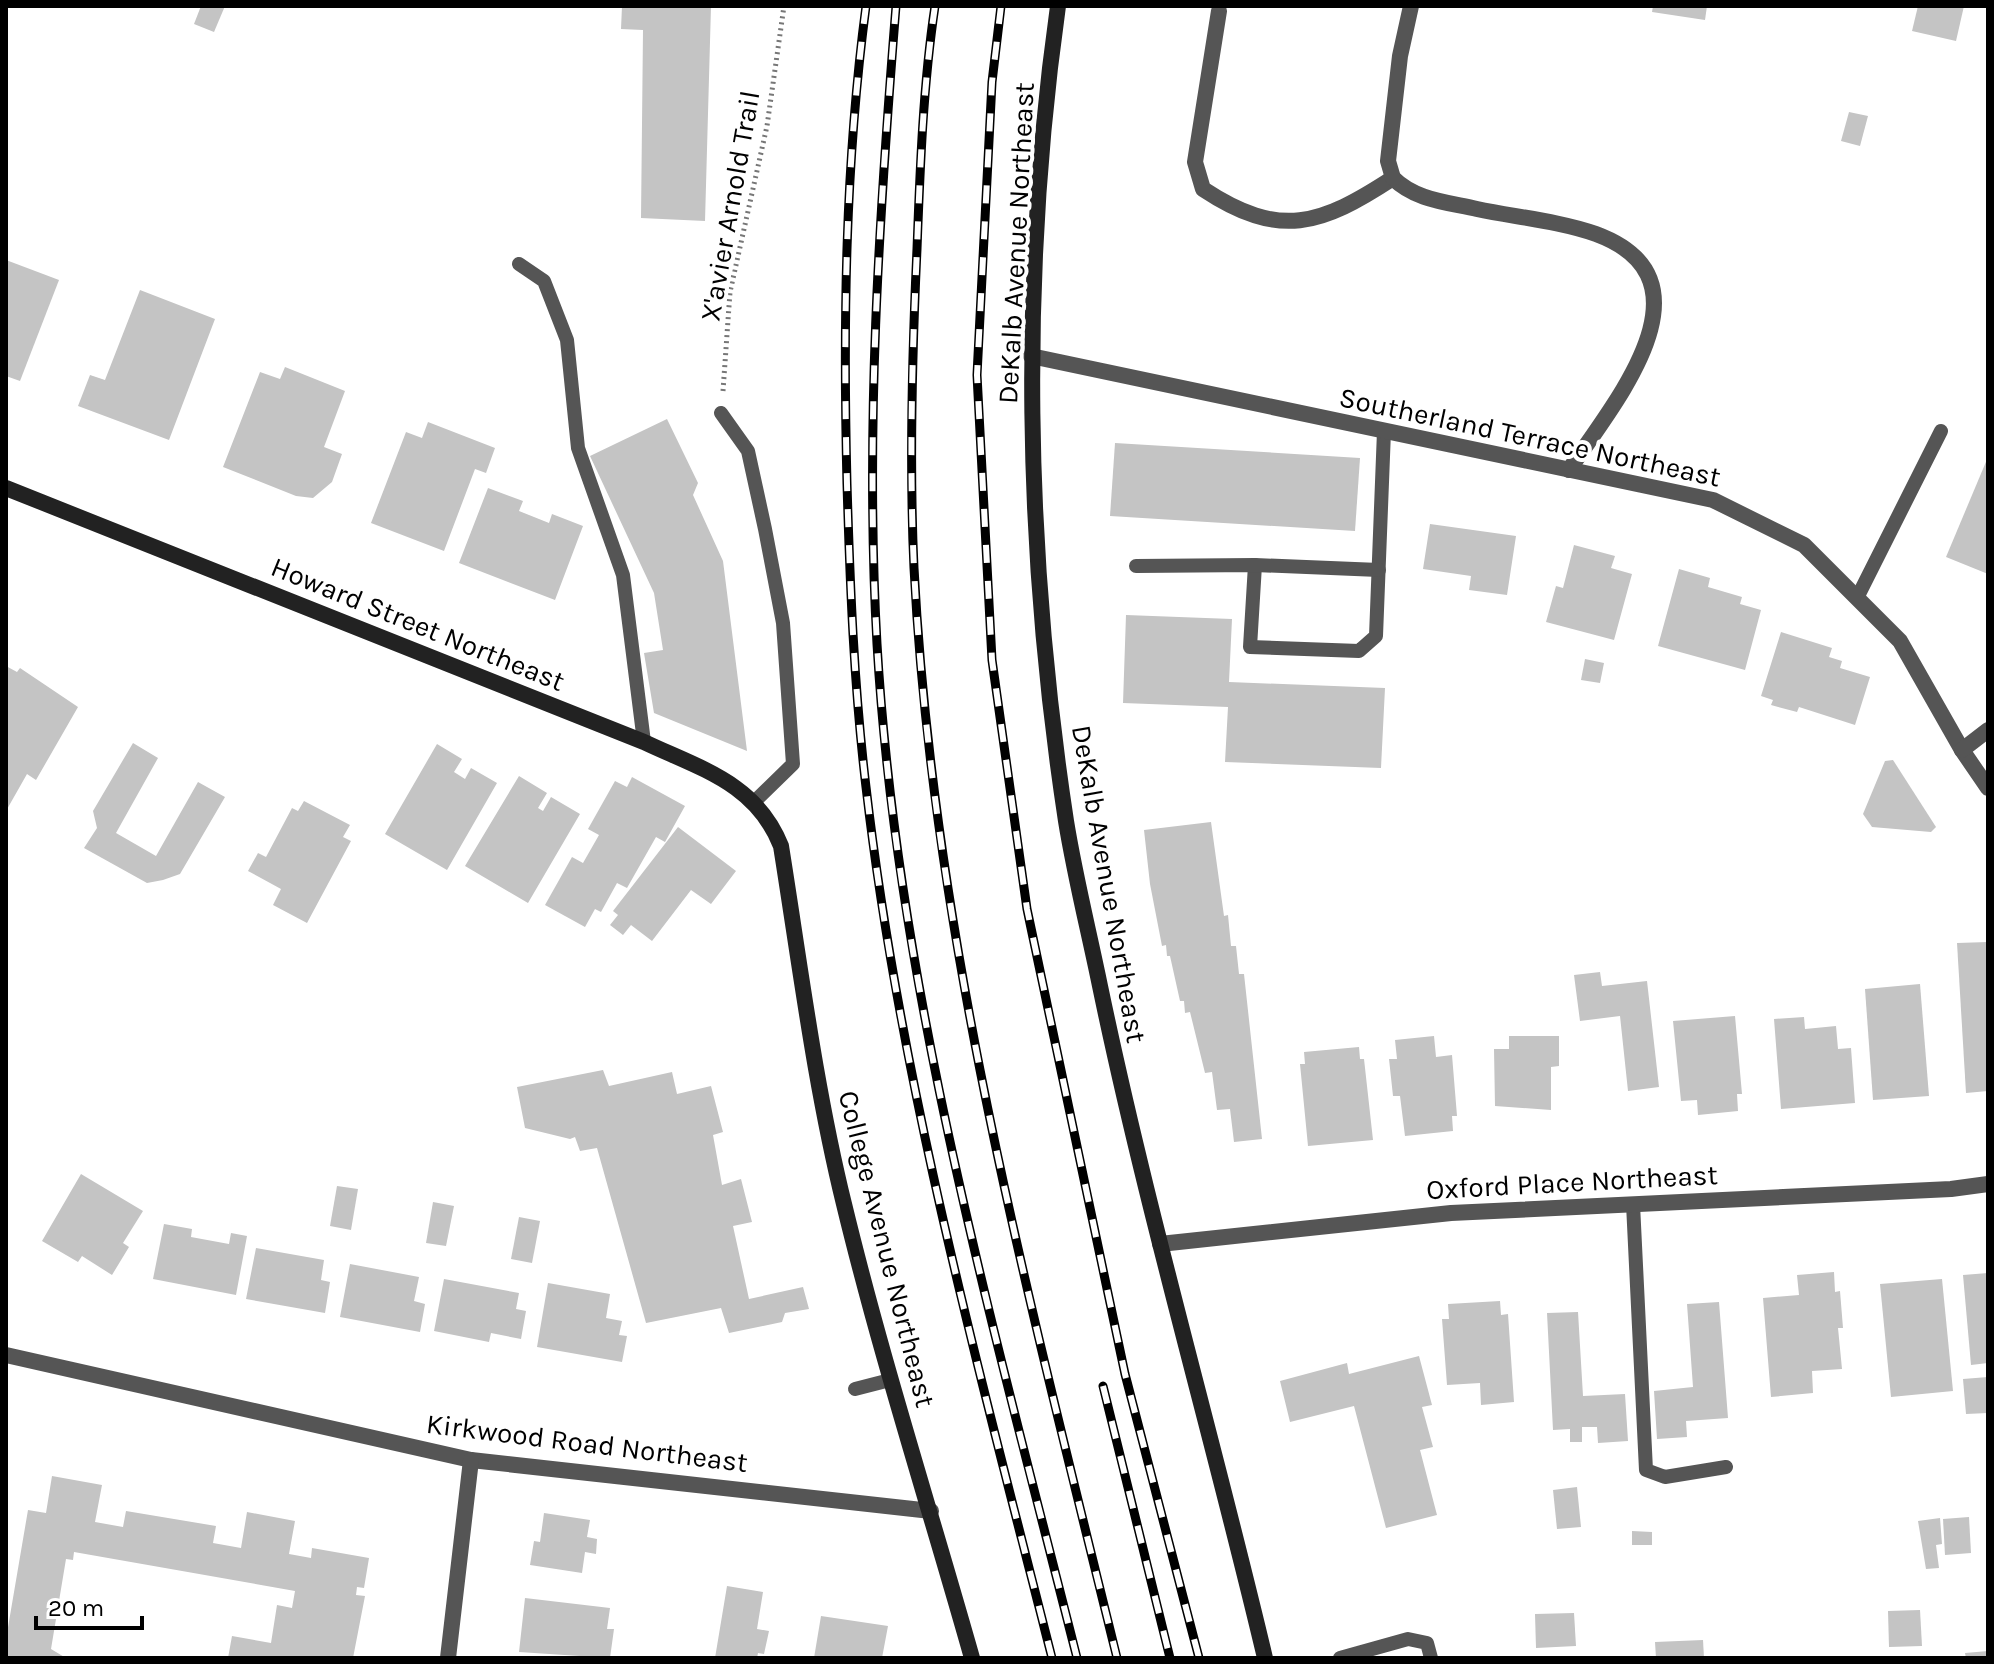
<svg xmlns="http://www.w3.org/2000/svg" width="1994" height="1664" font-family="Karla,sans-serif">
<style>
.building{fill:#c4c4c4}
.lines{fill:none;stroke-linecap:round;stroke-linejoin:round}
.path{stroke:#777;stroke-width:5;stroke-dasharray:2 4;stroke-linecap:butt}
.lane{stroke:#555;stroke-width:14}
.street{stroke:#555;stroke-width:16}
.secondary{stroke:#222;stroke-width:16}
.rail-casing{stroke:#000;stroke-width:9}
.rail{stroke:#fff;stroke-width:6;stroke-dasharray:18;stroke-linecap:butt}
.labels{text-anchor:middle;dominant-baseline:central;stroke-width:8;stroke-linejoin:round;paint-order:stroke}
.street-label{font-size:28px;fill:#000;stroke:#fff}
</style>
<rect width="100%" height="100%" fill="#fff"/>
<!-- building -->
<g class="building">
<polygon points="201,6 225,6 214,32 194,24"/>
<polygon points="622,6 711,6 705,221 641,218 643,30 621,29"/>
<polygon points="1653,6 1707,6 1705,20 1652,12"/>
<polygon points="1918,6 1964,6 1956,41 1912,31"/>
<polygon points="1849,112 1868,116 1860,146 1841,141"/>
<polygon points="6,260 59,280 20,381 6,376"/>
<polygon points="140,290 215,319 169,440 78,406 90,375 105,380"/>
<polygon points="285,367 345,391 324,447 342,454 332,482 313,498 296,496 223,467 260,372 280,379"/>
<polygon points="667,419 698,483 693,495 723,561 747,751 654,713 644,653 663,650 654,593 590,456"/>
<polygon points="428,422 495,448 486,473 475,469 444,551 371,523 406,432 422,438"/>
<polygon points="1115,443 1360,458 1355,531 1110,516"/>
<polygon points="1988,457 1988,574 1946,557"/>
<polygon points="488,488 523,501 519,511 549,523 552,514 583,526 555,600 459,563"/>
<polygon points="1430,524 1516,536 1507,595 1469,590 1471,576 1423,569"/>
<polygon points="1574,545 1615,556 1611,568 1632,574 1614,640 1546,622 1556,586 1563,588"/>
<polygon points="1679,569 1710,578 1708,587 1742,597 1740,604 1761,610 1745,670 1658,646"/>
<polygon points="1126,615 1232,619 1229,682 1385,688 1381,768 1225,762 1228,707 1123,703"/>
<polygon points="1781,632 1832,648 1829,657 1842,661 1840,668 1870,677 1855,725 1799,707 1797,712 1771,705 1773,700 1761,696"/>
<polygon points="1585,659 1604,663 1600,683 1581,680"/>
<polygon points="6,666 17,672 20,668 78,707 36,780 27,774 6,811"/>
<polygon points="133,743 158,758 116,833 156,856 198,782 225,797 180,874 163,880 147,883 84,848 97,828 93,811"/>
<polygon points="437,744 462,759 454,772 465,779 471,768 497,783 447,870 385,834"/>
<polygon points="1893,760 1936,827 1931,832 1872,827 1863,814 1885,761"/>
<polygon points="519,776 547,793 538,808 543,811 551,797 580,814 528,903 465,866"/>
<polygon points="632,777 685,806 665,842 656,837 627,888 617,883 601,912 595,909 585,927 545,905 572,857 583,863 599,835 588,829 615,781 627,787"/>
<polygon points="304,801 350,825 343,837 351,841 307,923 273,905 281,889 248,871 258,853 266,857 292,808 298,811"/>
<polygon points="1211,822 1224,916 1228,915 1231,946 1236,946 1239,974 1244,974 1262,1139 1234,1142 1230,1109 1217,1110 1212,1072 1205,1073 1190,1012 1185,1013 1184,1001 1180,1001 1170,956 1167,956 1166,945 1162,946 1150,884 1144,830"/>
<polygon points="678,827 736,871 711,904 691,890 652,941 631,925 623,935 610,925 618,915 613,911"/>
<polygon points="1988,942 1988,1091 1966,1093 1957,943"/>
<polygon points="1600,972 1602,986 1647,981 1659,1087 1628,1091 1620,1016 1580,1021 1574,975"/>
<polygon points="1920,984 1929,1096 1873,1100 1865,989"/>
<polygon points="1735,1016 1742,1094 1737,1094 1738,1111 1698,1115 1697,1100 1681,1101 1673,1021"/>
<polygon points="1804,1017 1805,1029 1836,1026 1838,1049 1851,1048 1855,1103 1781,1109 1774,1019"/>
<polygon points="1434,1036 1436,1057 1452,1055 1457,1116 1452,1116 1453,1131 1405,1136 1400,1096 1393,1096 1389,1059 1397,1059 1395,1040"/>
<polygon points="1509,1036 1559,1036 1559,1066 1551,1067 1551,1110 1495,1106 1494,1049 1509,1049"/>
<polygon points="1359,1047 1360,1059 1364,1059 1373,1140 1308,1146 1300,1064 1305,1064 1304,1052"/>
<polygon points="603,1070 609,1086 672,1072 677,1094 711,1086 723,1132 713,1135 722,1185 741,1179 752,1222 733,1226 749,1299 803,1287 809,1309 785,1313 782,1322 729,1333 721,1308 646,1323 597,1148 580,1151 575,1137 570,1139 525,1128 517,1087"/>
<polygon points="81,1174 143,1211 123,1243 129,1247 112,1275 82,1256 78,1262 42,1241"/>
<polygon points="337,1186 358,1189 351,1230 330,1226"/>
<polygon points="433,1202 454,1206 446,1246 426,1243"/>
<polygon points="519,1217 540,1221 532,1263 511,1259"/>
<polygon points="164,1224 192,1229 191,1237 229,1244 231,1233 247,1236 236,1295 153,1279"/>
<polygon points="256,1248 324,1260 321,1280 330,1282 325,1313 246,1299"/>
<polygon points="350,1264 419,1277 414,1301 425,1304 420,1332 340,1317"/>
<polygon points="1834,1272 1835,1292 1840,1291 1843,1328 1838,1328 1842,1369 1812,1371 1813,1393 1771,1397 1763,1298 1799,1295 1797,1275"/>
<polygon points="1988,1273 1988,1363 1971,1365 1963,1275"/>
<polygon points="444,1279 519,1293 516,1309 526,1311 521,1339 491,1333 489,1342 434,1331"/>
<polygon points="1942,1279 1953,1391 1891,1397 1880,1284"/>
<polygon points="548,1283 610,1294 606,1318 622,1321 619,1335 627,1336 622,1362 537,1347"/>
<polygon points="1500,1301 1501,1315 1508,1314 1514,1402 1481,1405 1480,1383 1447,1385 1442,1319 1449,1319 1448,1304"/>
<polygon points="1719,1302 1728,1418 1686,1421 1687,1437 1657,1439 1654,1391 1693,1387 1687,1304"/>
<polygon points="1578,1312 1583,1396 1625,1394 1628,1441 1598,1443 1597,1427 1582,1427 1582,1442 1570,1442 1570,1429 1553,1430 1547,1313"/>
<polygon points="1419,1356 1432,1405 1422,1407 1433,1447 1420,1450 1437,1515 1386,1528 1354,1406 1290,1422 1280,1381 1347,1363 1349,1374"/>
<polygon points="1988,1377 1988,1413 1966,1414 1963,1379"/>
<polygon points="52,1476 102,1485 95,1522 123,1527 126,1511 216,1526 213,1543 241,1548 247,1512 295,1521 289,1554 311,1558 312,1548 369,1558 364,1588 357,1587 356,1595 365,1596 353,1658 228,1658 232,1636 271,1643 277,1605 292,1608 295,1591 74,1552 73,1560 66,1559 51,1649 66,1658 6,1658 6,1639 28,1510 46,1513"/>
<polygon points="1577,1487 1581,1527 1557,1529 1553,1490"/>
<polygon points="544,1513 590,1520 587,1537 597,1539 596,1554 585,1552 582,1573 530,1565 534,1541 540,1542"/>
<polygon points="1969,1517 1971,1553 1945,1555 1943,1519"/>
<polygon points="1940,1518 1942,1544 1936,1545 1939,1568 1926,1569 1918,1521"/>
<polygon points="1632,1531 1652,1532 1652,1545 1632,1545"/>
<polygon points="727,1586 763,1592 757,1629 769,1631 764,1654 758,1653 757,1658 715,1658"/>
<polygon points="525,1598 610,1608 607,1629 614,1629 610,1658 519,1652"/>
<polygon points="1920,1610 1922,1646 1889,1647 1888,1611"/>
<polygon points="1574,1613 1576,1646 1536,1648 1535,1614"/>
<polygon points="821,1616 888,1626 882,1658 814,1658"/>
<polygon points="1703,1640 1704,1658 1656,1658 1655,1642"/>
<polygon points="1988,1651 1988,1658 1966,1658 1965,1653"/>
</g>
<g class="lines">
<!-- path -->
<polyline class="path" points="723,391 730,292 767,126 784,6"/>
<!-- lane -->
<g class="lane">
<polyline points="519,264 544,281 567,340 578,448 623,575 644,742"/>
<polyline points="721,413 748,451 765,529 783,623 793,764 755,801"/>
<polyline points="1255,565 1250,647 1359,651 1376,636 1384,431"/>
<polyline points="1136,566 1255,565 1379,570"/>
<polyline points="1857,598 1941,431"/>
<polyline points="1633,1204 1646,1470 1665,1477 1726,1467"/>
<polyline points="855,1389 890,1380"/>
<polyline points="1340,1658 1408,1639 1427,1643 1431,1658"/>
</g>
<!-- street -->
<g class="street">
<path d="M1219,11L1195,162L1203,189C1280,240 1321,225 1393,178C1415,200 1446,202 1477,209C1515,217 1559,221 1596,234C1720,280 1613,404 1569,470"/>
<polyline points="1393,178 1388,161 1400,56 1411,6"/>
<polyline points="1031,356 1713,500 1804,545 1900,641 1962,750 1988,788"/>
<polyline points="1962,750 1988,730"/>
<polyline points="1160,1244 1451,1213 1951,1189 1988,1184"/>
<polyline points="6,1355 471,1460 931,1511"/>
<polyline points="448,1658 471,1460"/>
</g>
<!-- secondary -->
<g class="secondary">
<path d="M1058,6C1020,275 1025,552 1066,821C1075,877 1089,932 1100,986C1147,1212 1212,1434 1265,1658"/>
<path d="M6,488L644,742C701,769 756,783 781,846C800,965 815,1086 844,1204C881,1357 929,1506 972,1658"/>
</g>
<defs>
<g id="rail">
<path d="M866,6C845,165 843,324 847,484C850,585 854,687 866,787C900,1082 979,1370 1052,1658"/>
<path d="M896,6C879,218 865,432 877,644C897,989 993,1325 1077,1658"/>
<path d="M935,6C923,86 920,169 917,249C912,356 909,462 914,568C933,939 1029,1299 1117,1658"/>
<polyline points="1001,6 992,82 977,375 992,660 1027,909 1125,1374 1199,1658"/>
<polyline points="1103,1386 1170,1658"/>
</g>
</defs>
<!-- rail casing -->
<use href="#rail" class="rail-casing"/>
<!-- rail -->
<use href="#rail" class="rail"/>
</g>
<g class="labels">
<!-- street labels -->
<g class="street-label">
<text transform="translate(730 206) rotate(-80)">X'avier Arnold Trail</text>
<text transform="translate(1016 243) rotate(-87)">DeKalb Avenue Northeast</text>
<text transform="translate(1530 437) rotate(12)">Southerland Terrace Northeast</text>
<text transform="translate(418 624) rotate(22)">Howard Street Northeast</text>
<text transform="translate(1109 884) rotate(80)">DeKalb Avenue Northeast</text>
<text transform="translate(1572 1182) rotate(-3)">Oxford Place Northeast</text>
<text transform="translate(887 1249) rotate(76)">College Avenue Northeast</text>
<text transform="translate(587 1443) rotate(7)">Kirkwood Road Northeast</text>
</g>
</g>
<!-- border -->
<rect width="1994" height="1664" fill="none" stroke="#000000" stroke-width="16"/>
<!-- scale -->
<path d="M36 1616v12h106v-12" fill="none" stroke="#000000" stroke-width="4"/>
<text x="48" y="1616" font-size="24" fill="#000000" stroke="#ffffff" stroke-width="6" paint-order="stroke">20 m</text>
</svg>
